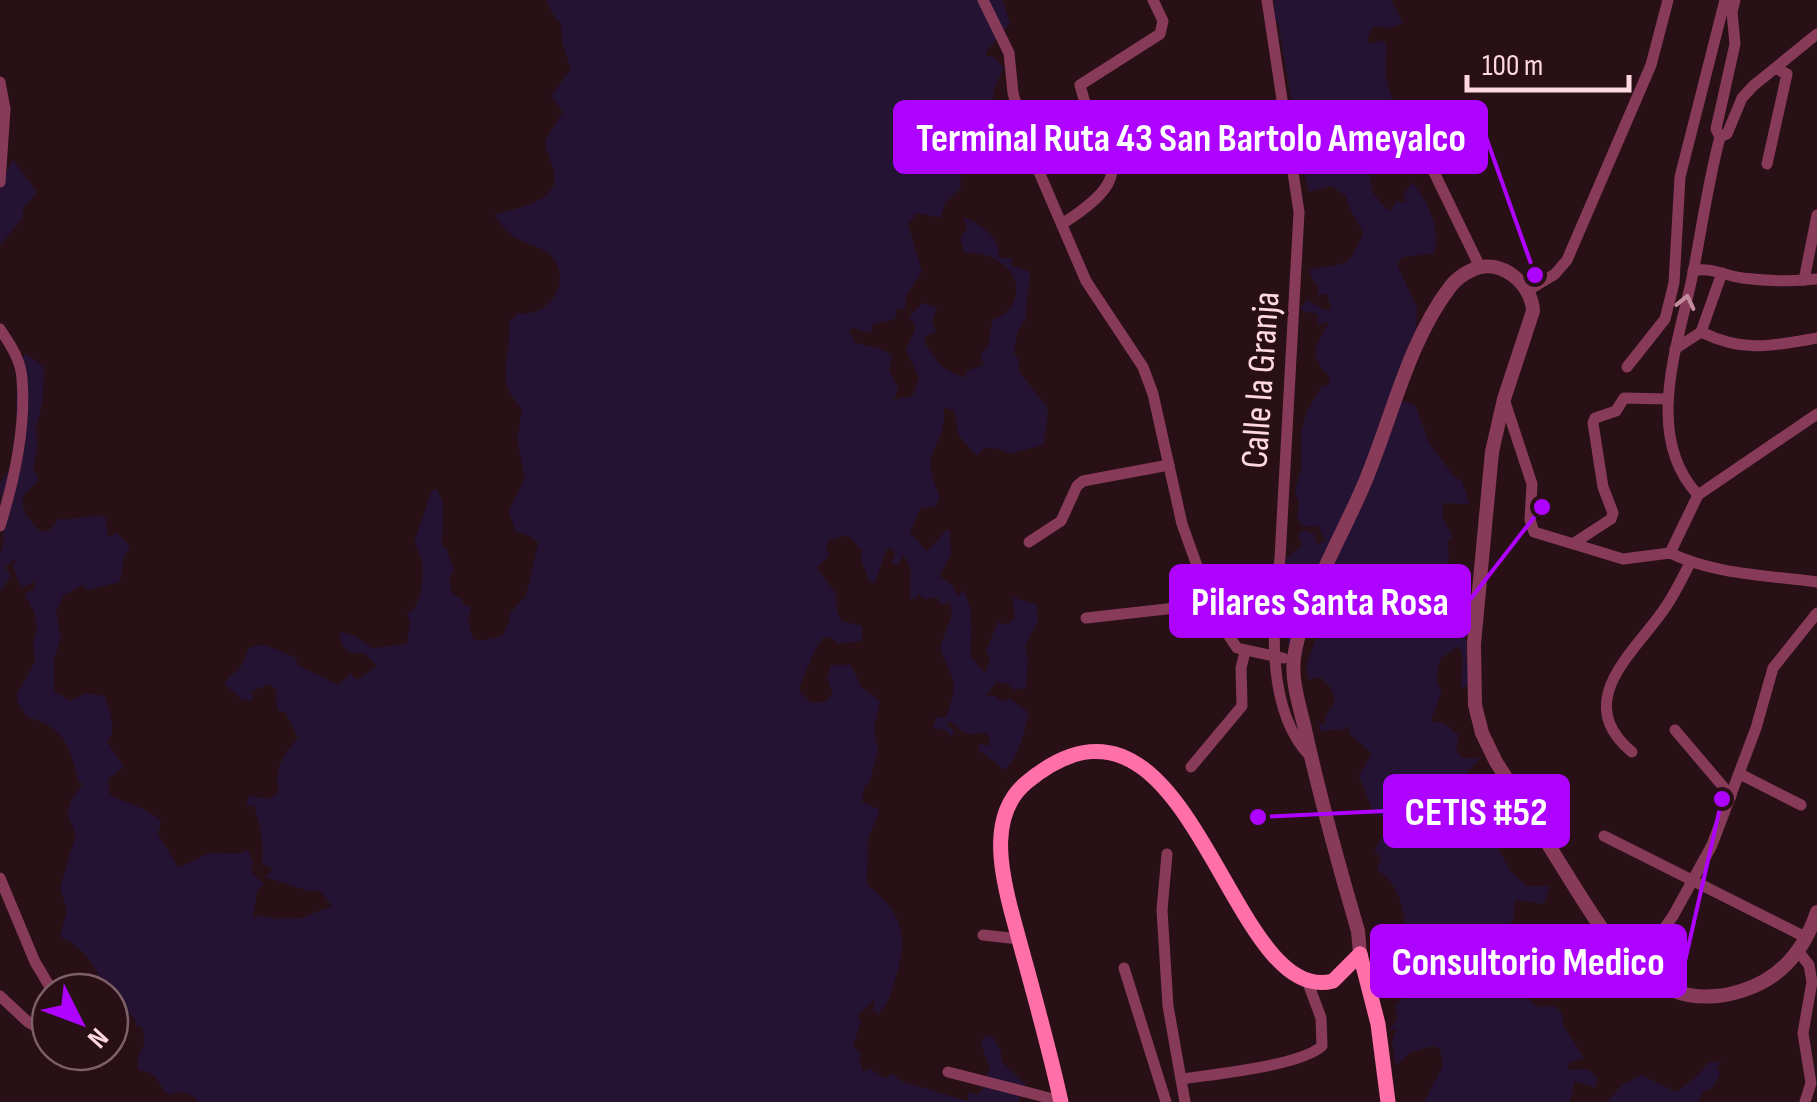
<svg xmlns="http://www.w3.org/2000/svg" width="1817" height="1102" font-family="'Sofia Sans Condensed',sans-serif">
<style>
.green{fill:#241333}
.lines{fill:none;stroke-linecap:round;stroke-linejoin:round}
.minor{stroke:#883b58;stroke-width:11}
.tertiary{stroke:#883b58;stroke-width:14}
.secondary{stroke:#ff6fa8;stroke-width:15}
.oneway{stroke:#c48a9e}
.labels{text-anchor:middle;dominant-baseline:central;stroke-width:8;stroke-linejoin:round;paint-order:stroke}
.street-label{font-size:38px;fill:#ffd8e4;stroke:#291016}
.leader{fill:none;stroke:#ae04ff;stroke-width:4}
.callout-dot{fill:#ae04ff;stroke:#291016;stroke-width:4}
.callout{fill:#ae04ff;stroke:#ae04ff;stroke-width:4}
.callout-label{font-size:40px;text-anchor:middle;font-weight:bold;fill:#fff}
</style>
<rect width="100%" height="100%" fill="#291016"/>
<!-- green -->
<g class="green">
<path d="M546,0H1003L1010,23L987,51L986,56H993L1004,68C994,87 987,101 1001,121L970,148L975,160L960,169L961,188L945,203L941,218L917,213L908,224L922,271L906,296L905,309H897L895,319L873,324L872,331L866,333L855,328L849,331L856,343L879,348L892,356L889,370L898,387L894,401L901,397L907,398L913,395L919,377L906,350L916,328L909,317L923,303L937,308L932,322L936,332L926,335L924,342L941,366L963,378L968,370L984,365L980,356L989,344L992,321C998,317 1007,313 1011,307C1031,276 993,249 965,253L960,240L967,228L964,217C982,225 1000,236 999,258H1012V266L1030,272L1025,320L1017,333L1014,353L1019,361V372L1046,405L1048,415L1043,445L1010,454L1000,449L984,448L977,456L959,436L954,411L943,407C950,448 915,445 940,496L936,506L920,509L910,532L927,552L946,530H950L951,554L939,576L951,584L959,597L962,590C976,608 970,635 971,657L985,673L990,658L986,651L998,622L1005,625L1015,619L1012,597L1036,604L1038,622L1025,646L1028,659L1026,688L1014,690L1008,684L996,682L986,696H995L1001,701L1010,699L1029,713C1023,733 1020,755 1005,770L979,750V744L989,746V736L984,732C965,737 963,732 950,721L947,725L954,731L952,737L945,730L933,728L936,718L946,717C960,678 953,683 940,648L952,614L950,603L940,604L938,598L924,599L919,593L917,598L910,599L911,570L904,555L897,565L891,563L895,554L892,548L886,550L875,583L870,582L861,560L862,551L848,535L830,540L826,546L829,555L817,568L836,594L837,612L842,621L862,626V641L838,644L831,637L823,638C815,648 802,679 799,691L812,703L826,701L833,693L827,679L831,665H851L861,687L880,701L874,729L878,750L870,780L864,788L862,802L880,810L868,838L867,884C901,913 909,933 896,977C891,993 890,1001 879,1014L873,1011L875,1000L857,1016L861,1021L853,1046L860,1053L859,1061L864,1072L869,1068L886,1079L891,1073L903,1082L968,1101V1092L977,1095L983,1089L990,1068L981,1044L984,1036L993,1037L1001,1051V1061L1026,1085L1019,1093V1102H199C189,1092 182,1090 169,1095C158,1086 156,1069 139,1071L137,1059L145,1043L142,1027L136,1026L135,1019C128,1013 117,1005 111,997C95,974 92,950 60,937L67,910L60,888L76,834L67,815L71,800L83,784L78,780C70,747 64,726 27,717L17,701V694L35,662L33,642L37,631L35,615L25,594L35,588V581L22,588L13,567L16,559L5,567L11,577L0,591V555L4,539L0,483L17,460L20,424L16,414L17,369L25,353L44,367L43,400L36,426L37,449L33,467L39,481C13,498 21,513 41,532L50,530L59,519C75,520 90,515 105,516L108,536L113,537L116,532L130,546L124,557L120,582L88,590L82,585L63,596L56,612L61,638L54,659V691L70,701L85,693L105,696C109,711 118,729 107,742L124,767L108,779L109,794C127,805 145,806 161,821L158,834L178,867C190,864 201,855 212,853C226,852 235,857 248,850L253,863L251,872L264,883L257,891L253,919L258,915L275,919L301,918L332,906L320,891H309L265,877L273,869L262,864C265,843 260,825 254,806H246L249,796L269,799L279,792C272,772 284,753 298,738L285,712L277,710L276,690L270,684L252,691V701L241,699L225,684C229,674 236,674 241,666C242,665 247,651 248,650C260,637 283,654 295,657L298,665L339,685L350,673L357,680L377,666L365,654L348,652L341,643L340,632L355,636L372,648L407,644L410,622L407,613L414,610C425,587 427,565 414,542L432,490L437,489L443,503L442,545L447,550L454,571L449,578L452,593L462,600L463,604L471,607L468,618L473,639L481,641L502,636L508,625L510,613L526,596L538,543L532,537L515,531L509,511L525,479L517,440L522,410C518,403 511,396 508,389C502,368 511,344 509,322L518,313C544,318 570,289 556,262C548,247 529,246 516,238C507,233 500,223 494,215C514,208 561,203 554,172C551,160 546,152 545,140L563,112L551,96L571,69L562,42L561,23L554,16Z"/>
<path d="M1274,0H1391L1403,23L1391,28L1373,26L1367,40L1372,44L1382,40L1386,44C1387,55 1385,67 1386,76C1390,102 1402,103 1389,130L1381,133L1362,126C1350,133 1346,139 1347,154L1357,153L1352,160L1368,168L1373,194L1390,212L1396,201L1405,203L1404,192L1413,183C1429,202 1441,229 1434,253L1403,257L1397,264L1417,308L1415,352L1394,389L1402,401L1415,405L1429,443L1455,478L1462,480L1469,504L1444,503L1442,516L1453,536L1448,541L1449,558L1440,603L1469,643V685L1461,688L1463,656L1458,646L1440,659L1436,680L1442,691L1430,722C1443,719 1450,728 1459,736L1456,749L1461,758H1480L1464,777L1465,790L1483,811L1487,828L1511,872L1527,886H1549L1544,904L1515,900L1513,920C1506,928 1496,932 1491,943C1483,962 1524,995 1537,1007L1555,1006L1562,1013L1563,1025L1584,1058L1569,1063L1567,1070L1588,1069L1597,1077L1596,1088L1575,1081L1570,1102H1424L1443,1065L1440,1049L1433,1046L1411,1052L1396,1065L1392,1042L1397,1029H1389L1397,1020L1396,1006L1427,965L1413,938L1394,932L1397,928L1406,933C1405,911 1398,880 1377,871L1381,857L1374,851L1386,829L1404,832L1400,816H1379L1372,809L1359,776L1372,753L1348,733L1350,725L1345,729L1321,731L1318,723L1325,725V718L1335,701L1331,688L1321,678L1308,679C1302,659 1322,629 1334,612L1328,592L1308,594L1300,651L1288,644C1288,633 1285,631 1280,622C1265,592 1274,563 1302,546L1298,535L1303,530L1315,534L1316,544L1325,541L1318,526L1303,527L1297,518L1299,504L1295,490L1301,469V433L1307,411L1322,386L1330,385C1329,372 1324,373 1318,362C1311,349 1323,333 1330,321L1318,325L1317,314L1300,310L1307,300L1325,310L1331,309L1327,294L1318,295L1317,283H1314L1309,270C1342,262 1350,272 1363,232L1350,209L1346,196L1331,186L1309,192L1302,166L1277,140L1289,119L1291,98L1279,27L1273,12Z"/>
<polygon points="13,160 37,192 24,207 22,219 0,245 0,183"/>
<polygon points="1709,1062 1724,1063 1716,1066 1720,1075 1712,1088 1702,1092 1699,1102 1607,1102 1623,1084 1641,1075 1676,1092 1695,1078"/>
</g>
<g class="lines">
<!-- minor -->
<g class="minor">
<polyline points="983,0 1009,53 1013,93 1027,144 1086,281 1143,367 1153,394 1182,524 1214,613 1237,648 1283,658"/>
<path d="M1267,0L1299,212L1280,558C1272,618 1265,712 1311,757"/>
<polyline points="0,82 5,109 0,182"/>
<polyline points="1414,131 1480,267"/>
<polyline points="1720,137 1727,134 1742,98 1753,86 1817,34"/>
<polyline points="1111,161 1155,136 1163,139 1180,163"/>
<polyline points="1767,164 1787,74 1777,69"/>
<path d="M1062,224C1151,167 1097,160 1080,85L1160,34L1163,21L1153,0"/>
<path d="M1693,271C1708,266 1726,276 1742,278C1767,281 1791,282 1817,279"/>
<polyline points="1804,280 1817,215"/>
<polyline points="1527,291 1555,274 1567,260 1651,65 1668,0"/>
<path d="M0,329C10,344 21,360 22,379C26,426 14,481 0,526"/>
<path d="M1701,332C1744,353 1772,346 1817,338"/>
<polyline points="1675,349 1701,332 1722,273"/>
<polyline points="1627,367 1665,319 1674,283 1680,177 1725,0"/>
<polyline points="1504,399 1532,484 1530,520 1534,532 1623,559 1670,553"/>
<path d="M1698,495C1642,435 1679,343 1693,273C1702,227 1708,182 1720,137L1716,129L1735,44L1732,12L1735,0"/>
<polyline points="1029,542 1061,521 1077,486 1083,481 1169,465"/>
<polyline points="1574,543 1611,519 1613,513 1603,487 1593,423 1595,418 1616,411 1624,398 1668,399"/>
<polyline points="1670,553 1698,495 1817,414"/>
<path d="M1670,553C1716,575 1767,575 1817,582"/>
<polyline points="1086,618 1211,604"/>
<polyline points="1675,730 1731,796"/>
<path d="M1632,752C1569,700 1638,650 1667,605C1676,591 1683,577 1690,563"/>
<polyline points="1191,767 1242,706 1241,668 1245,652"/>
<polyline points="1740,774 1801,805"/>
<polyline points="1604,836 1807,938"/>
<polyline points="1167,854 1162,910 1168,1006 1185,1102"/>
<polyline points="0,878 35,962 53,992"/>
<polyline points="983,935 1019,939"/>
<polyline points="1798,951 1809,965 1812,982 1803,1033 1811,1083 1805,1102"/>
<polyline points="1124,968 1166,1102"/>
<polyline points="1635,969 1673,916 1712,845 1756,728 1773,668 1817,613"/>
<polyline points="0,996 28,1022 50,1035"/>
<polyline points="76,1052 90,1061 96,1059 98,1052"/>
<polyline points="948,1072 1061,1101"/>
<path d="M1182,1079C1214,1074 1300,1066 1322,1046L1321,1018L1308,983"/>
</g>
<!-- tertiary -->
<path class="tertiary" d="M1360,954L1358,931C1338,863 1319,794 1304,725C1299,704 1291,679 1294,658C1301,606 1341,538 1362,489C1391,423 1406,345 1450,287C1456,279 1465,273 1474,269C1501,258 1532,284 1533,311L1504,399L1492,452L1474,644L1475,705L1482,733L1496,762C1520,799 1543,836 1566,873C1606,937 1651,1019 1741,991C1781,979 1804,951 1817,912"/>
<!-- secondary -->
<g class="secondary">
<polyline points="1360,954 1378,1024 1388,1102"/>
<path d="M1061,1102C1047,1038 1028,974 1011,910C1000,868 989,813 1027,782C1192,646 1227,1010 1333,981L1360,954"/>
</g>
</g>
<!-- one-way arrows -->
<defs><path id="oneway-chevron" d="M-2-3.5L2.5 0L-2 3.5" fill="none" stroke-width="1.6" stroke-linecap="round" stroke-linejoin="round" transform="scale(2.5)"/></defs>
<use class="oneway" href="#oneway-chevron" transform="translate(1686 302) rotate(-77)"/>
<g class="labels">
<!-- street labels -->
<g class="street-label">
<text transform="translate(1261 380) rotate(-86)">Calle la Granja</text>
</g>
</g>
<!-- callouts -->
<path class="leader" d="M1535 275L1486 137M1542 507L1469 601M1258 817L1385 811M1722 799L1685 961"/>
<g class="callout-dot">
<circle cx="1535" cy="275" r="10"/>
<circle cx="1542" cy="507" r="10"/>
<circle cx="1258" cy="817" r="10"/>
<circle cx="1722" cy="799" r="10"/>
</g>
<g class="callout">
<rect x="895" y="102" width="591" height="70" rx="10"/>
<rect x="1171" y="566" width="298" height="70" rx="10"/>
<rect x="1385" y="776" width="183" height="70" rx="10"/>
<rect x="1372" y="926" width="313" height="70" rx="10"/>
</g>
<g class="callout-label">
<text x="1191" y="151">Terminal Ruta 43 San Bartolo Ameyalco</text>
<text x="1320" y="615">Pilares Santa Rosa</text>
<text x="1476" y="825">CETIS #52</text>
<text x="1528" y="975">Consultorio Medico</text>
</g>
<!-- north arrow -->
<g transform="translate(80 1022) rotate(132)"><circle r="48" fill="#291016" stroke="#7f6068" stroke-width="2.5"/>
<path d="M0-8L18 38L0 25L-18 38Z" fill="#ae04ff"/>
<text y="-15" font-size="28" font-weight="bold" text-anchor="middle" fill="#ffd8e4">N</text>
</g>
<!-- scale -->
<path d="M1467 75v15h162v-15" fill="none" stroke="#ffd8e4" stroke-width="5"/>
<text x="1482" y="75" font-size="30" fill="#ffd8e4" stroke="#291016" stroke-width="8" paint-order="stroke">100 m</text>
</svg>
